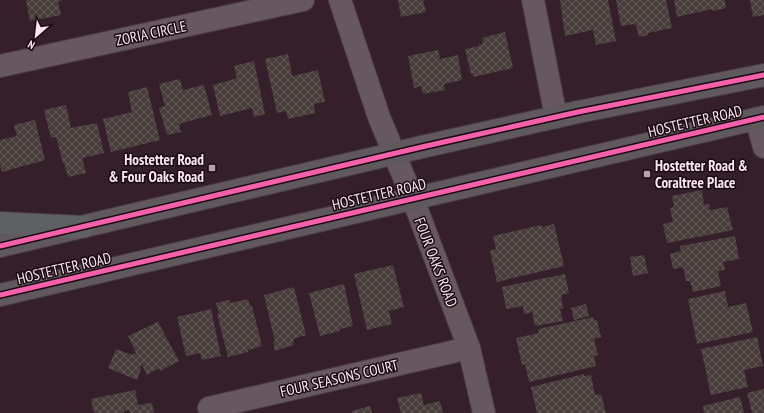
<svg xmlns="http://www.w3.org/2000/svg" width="764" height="413" font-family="'PT Sans Narrow',sans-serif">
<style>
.building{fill:url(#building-cross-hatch)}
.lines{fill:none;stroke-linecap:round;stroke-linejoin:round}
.minor-casing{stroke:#4c3b44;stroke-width:24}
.major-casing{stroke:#4c3b44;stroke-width:24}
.highway-casing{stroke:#4c3b44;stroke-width:24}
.minor{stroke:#67575f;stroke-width:22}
.major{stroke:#5f595d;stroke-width:22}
.highway{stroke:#5f6061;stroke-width:22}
.cycleway-casing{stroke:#1a0912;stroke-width:8}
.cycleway{stroke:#f560ab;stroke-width:5}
.poi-dot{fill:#b6a1ab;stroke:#1a0912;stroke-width:1.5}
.labels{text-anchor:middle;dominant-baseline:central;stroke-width:3;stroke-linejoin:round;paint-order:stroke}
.street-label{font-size:15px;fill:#fce7f0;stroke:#1a0912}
.poi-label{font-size:15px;font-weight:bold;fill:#fce7f0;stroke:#1a0912;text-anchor:end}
</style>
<defs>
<pattern id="building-cross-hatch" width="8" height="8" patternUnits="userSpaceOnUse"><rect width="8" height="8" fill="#483d3b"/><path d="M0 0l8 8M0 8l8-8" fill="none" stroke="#635958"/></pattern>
</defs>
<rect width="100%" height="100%" fill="#351f2b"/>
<!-- building -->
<g class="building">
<polygon points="26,0 63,0 58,2 61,15 30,21"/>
<polygon points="398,0 423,0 426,12 401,17"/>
<polygon points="560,0 608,0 616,41 596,45 593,30 565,36"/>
<polygon points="616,0 666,0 672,28 648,33 648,35 639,37 636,25 634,25 634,24 621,26"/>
<polygon points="674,0 725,0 726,8 713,11 712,9 677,17"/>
<polygon points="750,0 764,0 764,15 753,17"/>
<polygon points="505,32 513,68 473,77 473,73 471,74 465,49 479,46 479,44 483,44 482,38"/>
<polygon points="438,50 440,59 458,55 462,80 444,84 445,90 423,94 421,86 414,88 408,56"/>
<polygon points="288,54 292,76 318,70 325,102 314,104 315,113 288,119 286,111 277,113 265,59"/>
<polygon points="254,61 265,114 254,117 252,108 220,116 213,85 237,78 234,66"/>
<polygon points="180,79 183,90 204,85 212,115 179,124 181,132 167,135 159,108 165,106 159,84"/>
<polygon points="147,87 160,140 111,152 103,119 132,112 128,92"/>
<polygon points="66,105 71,128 97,123 104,153 82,158 86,173 68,177 64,163 63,163 56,137 51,138 44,110"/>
<polygon points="35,120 45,160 2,172 0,165 0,140 17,136 14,125"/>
<polygon points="702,190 704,205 709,204 710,210 727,207 733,230 667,243 663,224 673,222 670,208 674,207 672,196"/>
<polygon points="554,224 564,266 497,282 490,251 496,249 493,236 541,225 542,227"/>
<polygon points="735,236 739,259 723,262 725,270 718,271 721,286 693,292 690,281 686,281 683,267 673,269 670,254 681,251 680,246"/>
<polygon points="644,255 648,273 633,276 630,257"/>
<polygon points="393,265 404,307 389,311 392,324 367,330 354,274"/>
<polygon points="565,274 569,293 561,295 563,309 560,309 563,321 535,326 532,312 524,314 523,306 506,309 502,287"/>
<polygon points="344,284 353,326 340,329 340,331 320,336 309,293"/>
<polygon points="294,287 306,335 293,339 294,345 275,351 273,342 275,342 264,295"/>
<polygon points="725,291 728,307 746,303 753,332 697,344 688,299"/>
<polygon points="248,299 250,306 252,306 262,346 248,350 248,352 228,357 217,314 219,314 216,303 229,300 230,303"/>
<polygon points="586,304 589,316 574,320 571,308"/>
<polygon points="211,309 221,356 202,360 200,353 186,356 177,317"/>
<polygon points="593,317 594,320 597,320 601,337 594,339 598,355 594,356 596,366 529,382 525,364 522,365 516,338 539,333 538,329"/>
<polygon points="158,322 179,361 160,371 159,368 147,375 142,365 140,366 141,369 137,380 108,368 116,349 132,355 136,353 128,336"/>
<polygon points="757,337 763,366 744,370 748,387 711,395 701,349"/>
<polygon points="584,374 584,376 591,375 595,395 601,394 606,413 537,413 531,387"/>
<polygon points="764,389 764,413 752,413 747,393"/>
<polygon points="135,390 138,405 152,403 154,413 130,413 129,410 123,411 124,413 94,413 91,399"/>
<polygon points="421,393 424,405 440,401 443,413 401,413 397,398"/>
<polygon points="740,397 744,413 704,413 703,406"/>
<polygon points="370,406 372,413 352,413 352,411"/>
</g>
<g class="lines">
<defs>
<g id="minor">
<polyline points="340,0 379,117 413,199 469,348 484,413"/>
<polyline points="533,0 556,117"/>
<polyline points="0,66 303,0"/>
<polyline points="756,119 764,147"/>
<polyline points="209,408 469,348"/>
</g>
<g id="major">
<polyline points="0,246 426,146 578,112 764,75"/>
<polyline points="0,295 764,117"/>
</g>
<polyline id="highway" points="0,223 83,227"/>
</defs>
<!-- minor casing -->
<use href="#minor" class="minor-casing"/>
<!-- major casing -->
<use href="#major" class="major-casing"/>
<!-- highway casing -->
<use href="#highway" class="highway-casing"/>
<!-- minor -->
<use href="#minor" class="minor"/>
<!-- major -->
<use href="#major" class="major"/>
<!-- highway -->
<use href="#highway" class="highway"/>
<defs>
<g id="cycleway">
<polyline points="0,246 426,146 578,112 764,75"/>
<polyline points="0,295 764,117"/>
</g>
</defs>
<!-- cycleway casing -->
<use href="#cycleway" class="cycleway-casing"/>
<!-- cycleway -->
<use href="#cycleway" class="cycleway"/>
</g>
<!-- markers -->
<g class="poi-dot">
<rect x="208" y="164" width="8" height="8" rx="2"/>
<rect x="643" y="170" width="8" height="8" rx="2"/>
</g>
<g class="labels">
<!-- street labels -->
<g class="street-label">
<text transform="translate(151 33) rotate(-12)">ZORIA CIRCLE</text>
<text transform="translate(695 121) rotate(-13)">HOSTETTER ROAD</text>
<text transform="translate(379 194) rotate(-13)">HOSTETTER ROAD</text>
<text transform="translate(436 262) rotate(69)">FOUR OAKS ROAD</text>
<text transform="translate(64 268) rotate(-13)">HOSTETTER ROAD</text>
<text transform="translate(339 378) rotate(-13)">FOUR SEASONS COURT</text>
</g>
<!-- poi labels -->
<g class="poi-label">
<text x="204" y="159">Hostetter Road<tspan x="204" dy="17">&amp; Four Oaks Road</tspan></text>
<text x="655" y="165" text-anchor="start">Hostetter Road &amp;<tspan x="655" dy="17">Coraltree Place</tspan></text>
</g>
</g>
<!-- north arrow -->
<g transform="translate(36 36) rotate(208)" stroke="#1a0912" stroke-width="3" paint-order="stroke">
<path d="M0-3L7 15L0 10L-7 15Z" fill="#fce7f0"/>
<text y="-6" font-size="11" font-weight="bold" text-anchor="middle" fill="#fce7f0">N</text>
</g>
</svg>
